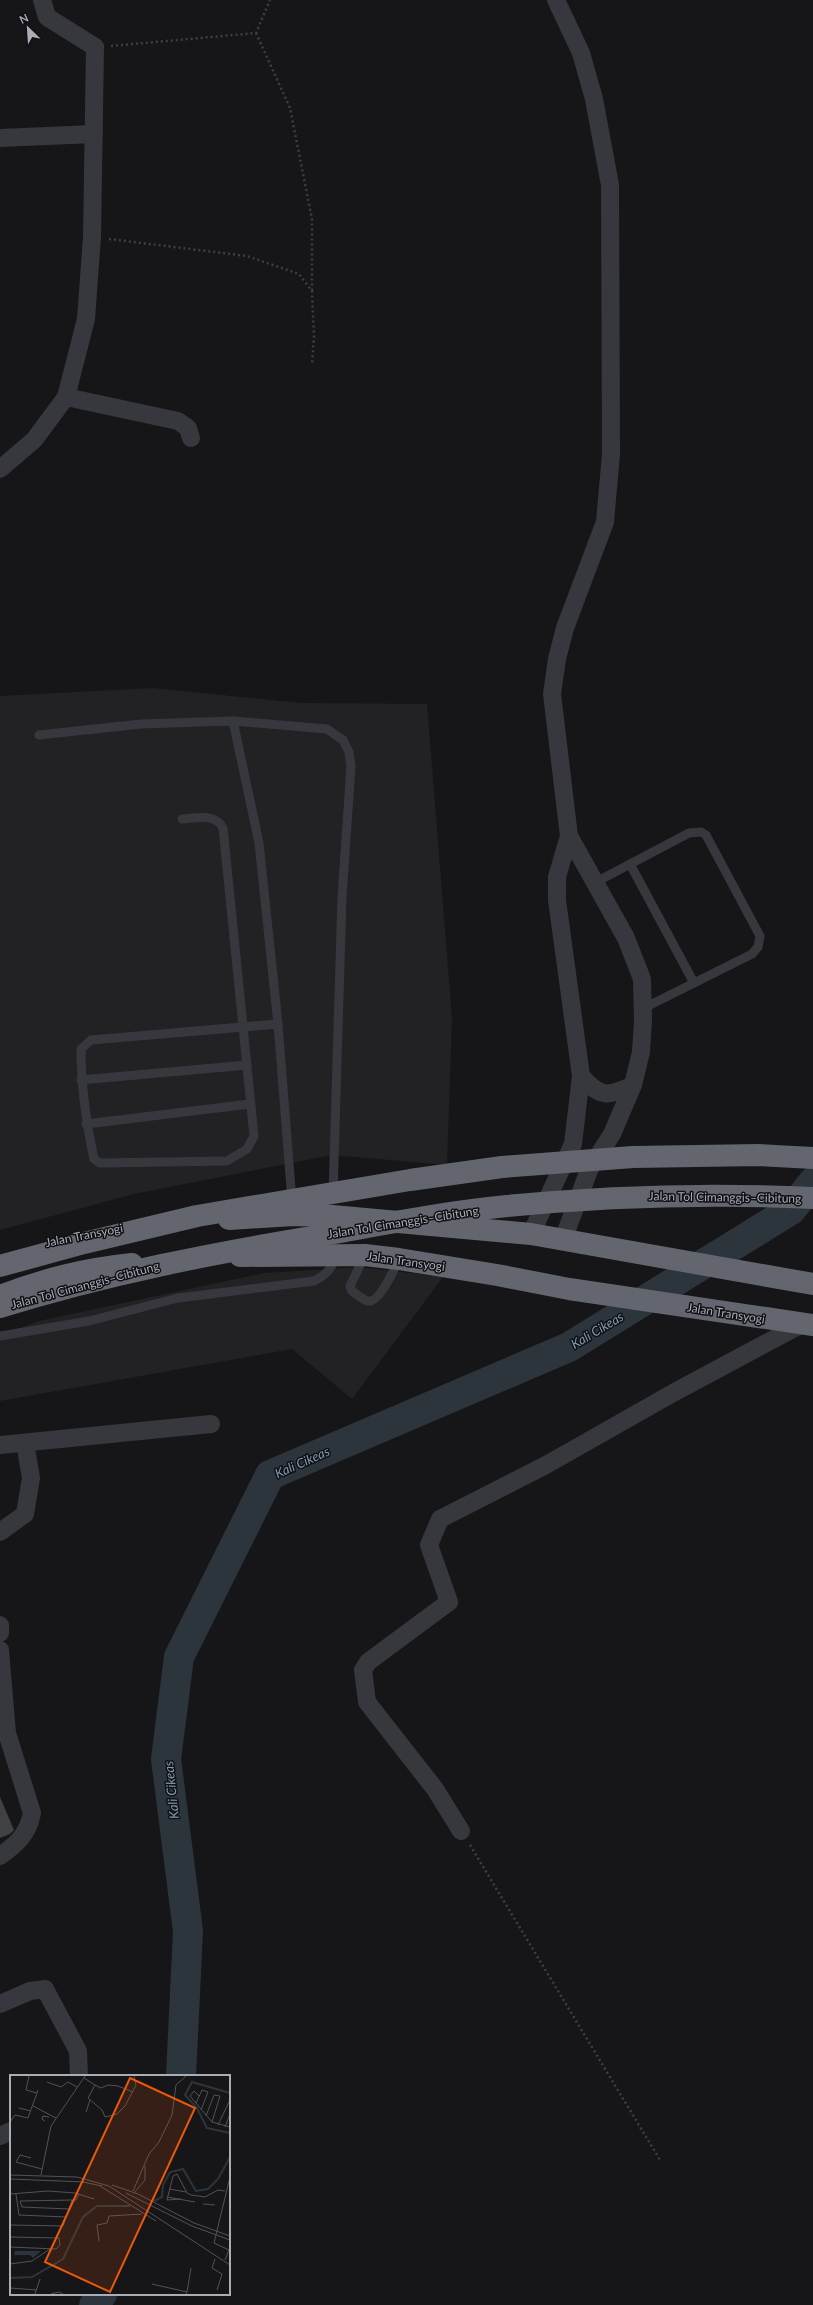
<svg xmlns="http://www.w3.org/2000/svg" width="813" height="2305" font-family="Lato,sans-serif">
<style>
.built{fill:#222225}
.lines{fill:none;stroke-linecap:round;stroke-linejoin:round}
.river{stroke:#2c353c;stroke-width:30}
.building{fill:#404145}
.path{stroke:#3d3f44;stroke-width:2.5;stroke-dasharray:2 3;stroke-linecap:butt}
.lane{stroke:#37383d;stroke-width:9}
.street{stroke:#37383d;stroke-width:18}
.highway{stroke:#63666e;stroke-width:22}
.highway-bridge{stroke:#63666e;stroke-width:22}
.labels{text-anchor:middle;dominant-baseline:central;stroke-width:3;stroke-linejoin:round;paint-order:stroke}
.street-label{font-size:12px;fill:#a8adb8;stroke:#111113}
.water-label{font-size:13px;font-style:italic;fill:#7f9bb3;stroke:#111113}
.inset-river{fill:none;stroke:#2c353c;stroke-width:2}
.inset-road{fill:none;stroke:#505258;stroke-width:1}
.view{fill:#e8590c;fill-opacity:0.15;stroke:#e8590c;stroke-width:2}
.inset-edge{fill:none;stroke:#a8adb8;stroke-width:2}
</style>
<rect width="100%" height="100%" fill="#161618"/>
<!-- built -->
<g class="built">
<polygon points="153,688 301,703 427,704 452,1018 447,1165 332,1155 134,1194 0,1230 0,696"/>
<polygon points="359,1267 443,1277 352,1399 292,1349 0,1401 0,1335 39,1321 264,1273"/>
</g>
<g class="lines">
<!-- river -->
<g class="river">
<polyline points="181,2076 188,1931 166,1759 179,1657 270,1475 569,1347 791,1210 813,1182"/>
<polyline points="94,2305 102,2294"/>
</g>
</g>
<!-- building -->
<polygon class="building" points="0,1797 14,1830 10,1834 0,1838"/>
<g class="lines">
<!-- path -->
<g class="path">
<polyline points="256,33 290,108 312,219 312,291"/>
<polyline points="111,46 256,33 270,0"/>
<polyline points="109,239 247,256 299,274 312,291 314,337 312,365"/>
<polyline points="470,1845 660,2160"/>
</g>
<!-- lane -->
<g class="lane">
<polyline points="233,721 259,843 278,1024 292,1201"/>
<polyline points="39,735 141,724 233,721 327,729 343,740 349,752 351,766 342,897 333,1194"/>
<path d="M182,819C196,818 215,813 223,828L254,1136L247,1149L227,1161L100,1163L94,1159C86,1122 81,1087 81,1049L91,1040L278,1024"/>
<polyline points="630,864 694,983"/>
<polyline points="596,882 689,833 701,832 706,835 760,936 758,947 752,954 642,1009"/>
<polyline points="81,1080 247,1065"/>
<polyline points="86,1124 250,1104"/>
<path d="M365,1255L350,1286L352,1291C356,1294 363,1300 368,1301C379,1304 394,1269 399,1260"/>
<path d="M0,1336L89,1321L178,1298L314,1281C326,1275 332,1268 337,1256"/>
</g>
<!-- street -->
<g class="street">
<polyline points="0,138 94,134"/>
<polyline points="66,397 178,421 188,428 191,438"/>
<polyline points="0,469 34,440 66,397 86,319 92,237 95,47 47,17 42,0"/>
<path d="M581,1076C600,1098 608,1097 633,1085"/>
<polyline points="531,1234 573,1144 581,1076 557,900 557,877 569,836 552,694 557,659 565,628 605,522 611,454 610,185 594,99 581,53 556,0"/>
<polyline points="563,1240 589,1170 612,1134 633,1085 641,1052 643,1020 642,979 626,938 569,836"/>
<polyline points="0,1445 211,1424"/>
<polyline points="0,1532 25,1514 31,1478 25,1443"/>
<polyline points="0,1625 0,1633"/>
<path d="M0,1650L7,1733L32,1813C28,1834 17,1844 0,1856"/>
<polyline points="461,1831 435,1789 367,1702 363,1670 368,1662 449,1602 429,1545 440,1519 546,1465 673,1393 802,1324"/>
<polyline points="0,2004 30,1991 45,1989 78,2051 79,2076"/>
<polyline points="0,2136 11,2131"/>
</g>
<!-- highway -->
<g class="highway">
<polyline points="229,1219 293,1215 332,1216 531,1234 813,1284"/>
<polyline points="240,1256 365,1255 399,1259 497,1275 569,1289 813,1325"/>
<path d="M0,1296C45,1279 84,1269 132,1264"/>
</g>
<!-- highway-bridge -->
<g class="highway-bridge">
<polyline points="0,1266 84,1243 197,1216 410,1180 502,1167 633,1157 759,1155 813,1158"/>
<path d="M0,1307C106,1274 214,1253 323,1235C384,1224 445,1212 507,1206C609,1196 711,1193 813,1198"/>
</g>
</g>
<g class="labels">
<!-- street labels -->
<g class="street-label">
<text transform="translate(725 1197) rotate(1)">Jalan Tol Cimanggis–Cibitung</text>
<text transform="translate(403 1222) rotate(-9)">Jalan Tol Cimanggis–Cibitung</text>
<text transform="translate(84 1235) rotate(-11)">Jalan Transyogi</text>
<text transform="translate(406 1261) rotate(8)">Jalan Transyogi</text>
<text transform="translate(85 1285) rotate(-15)">Jalan Tol Cimanggis–Cibitung</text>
<text transform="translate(726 1313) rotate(9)">Jalan Transyogi</text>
</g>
<!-- water labels -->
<g class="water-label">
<text transform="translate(597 1330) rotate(-31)">Kali Cikeas</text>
<text transform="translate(302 1462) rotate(-24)">Kali Cikeas</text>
<text transform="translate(171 1790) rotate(-96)">Kali Cikeas</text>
</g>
</g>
<!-- overview -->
<g transform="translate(10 2075)">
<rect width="220" height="220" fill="#161618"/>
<path d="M10,176H31L23,183L20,180H4L5,176Z" fill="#2c353c"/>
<path class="inset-river" d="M220,18L182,7L175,20L187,33L197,53L220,58M144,126L152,122L153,110L160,97L173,94L186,116L198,114L208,104L220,82M0,203L22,202L53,184L73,142L87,131H120"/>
<path class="inset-road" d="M19,1L16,15L27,18M74,3L85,10L78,23L92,35L95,42L107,39L115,31L126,10L124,1M37,7L51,12L58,7L67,12M85,10L91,13L98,10L108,11L123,17M189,21L184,16L180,21L202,47L220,52M186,28L192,15L198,17L191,35M23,31L46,43M9,33L21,36M76,37L80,25M196,41L204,20L210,21L202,47M35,46L32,44L33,41L39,42M0,47L5,40L18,43L28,15M208,50L220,25M215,52L220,39M21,83L10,80L6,87L32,94M0,100L67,102L99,111L220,190M31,100L41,51L75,1M0,104L75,107M73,107L92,111M102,110L128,119L184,148L220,161M90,111L146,146M159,114L176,117M123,116L139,79L149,67L162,40L166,10L176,1M116,118L182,151L220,165M124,118L135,105V91M0,119L38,116L65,118L84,124M6,119L9,140L56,142M157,122L185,127M171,124L157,125L163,101L167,99L177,118L181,120L195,122L208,115L215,116M193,129L205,130M59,134L12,132L10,126L62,125H66L69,119M0,150L53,151L62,125M0,162L49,163L50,170L46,174L0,172M89,166L87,150L97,148L99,141L132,139M205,184L202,193L212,199L207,215M215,185L219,175L204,168L220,102M0,189L22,186L40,174M142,209L177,217L176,219M0,213L27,215M177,217L181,193M25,219L30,204M41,219L49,217L53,219"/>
<path class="view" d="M120,3L185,33L100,217L35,187Z"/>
<rect width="220" height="220" class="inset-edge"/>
</g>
<!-- north arrow -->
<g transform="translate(28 28) rotate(335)" stroke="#111113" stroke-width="3" paint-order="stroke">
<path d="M0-3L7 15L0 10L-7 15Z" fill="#a8adb8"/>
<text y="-6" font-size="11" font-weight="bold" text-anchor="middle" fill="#a8adb8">N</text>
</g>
</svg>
